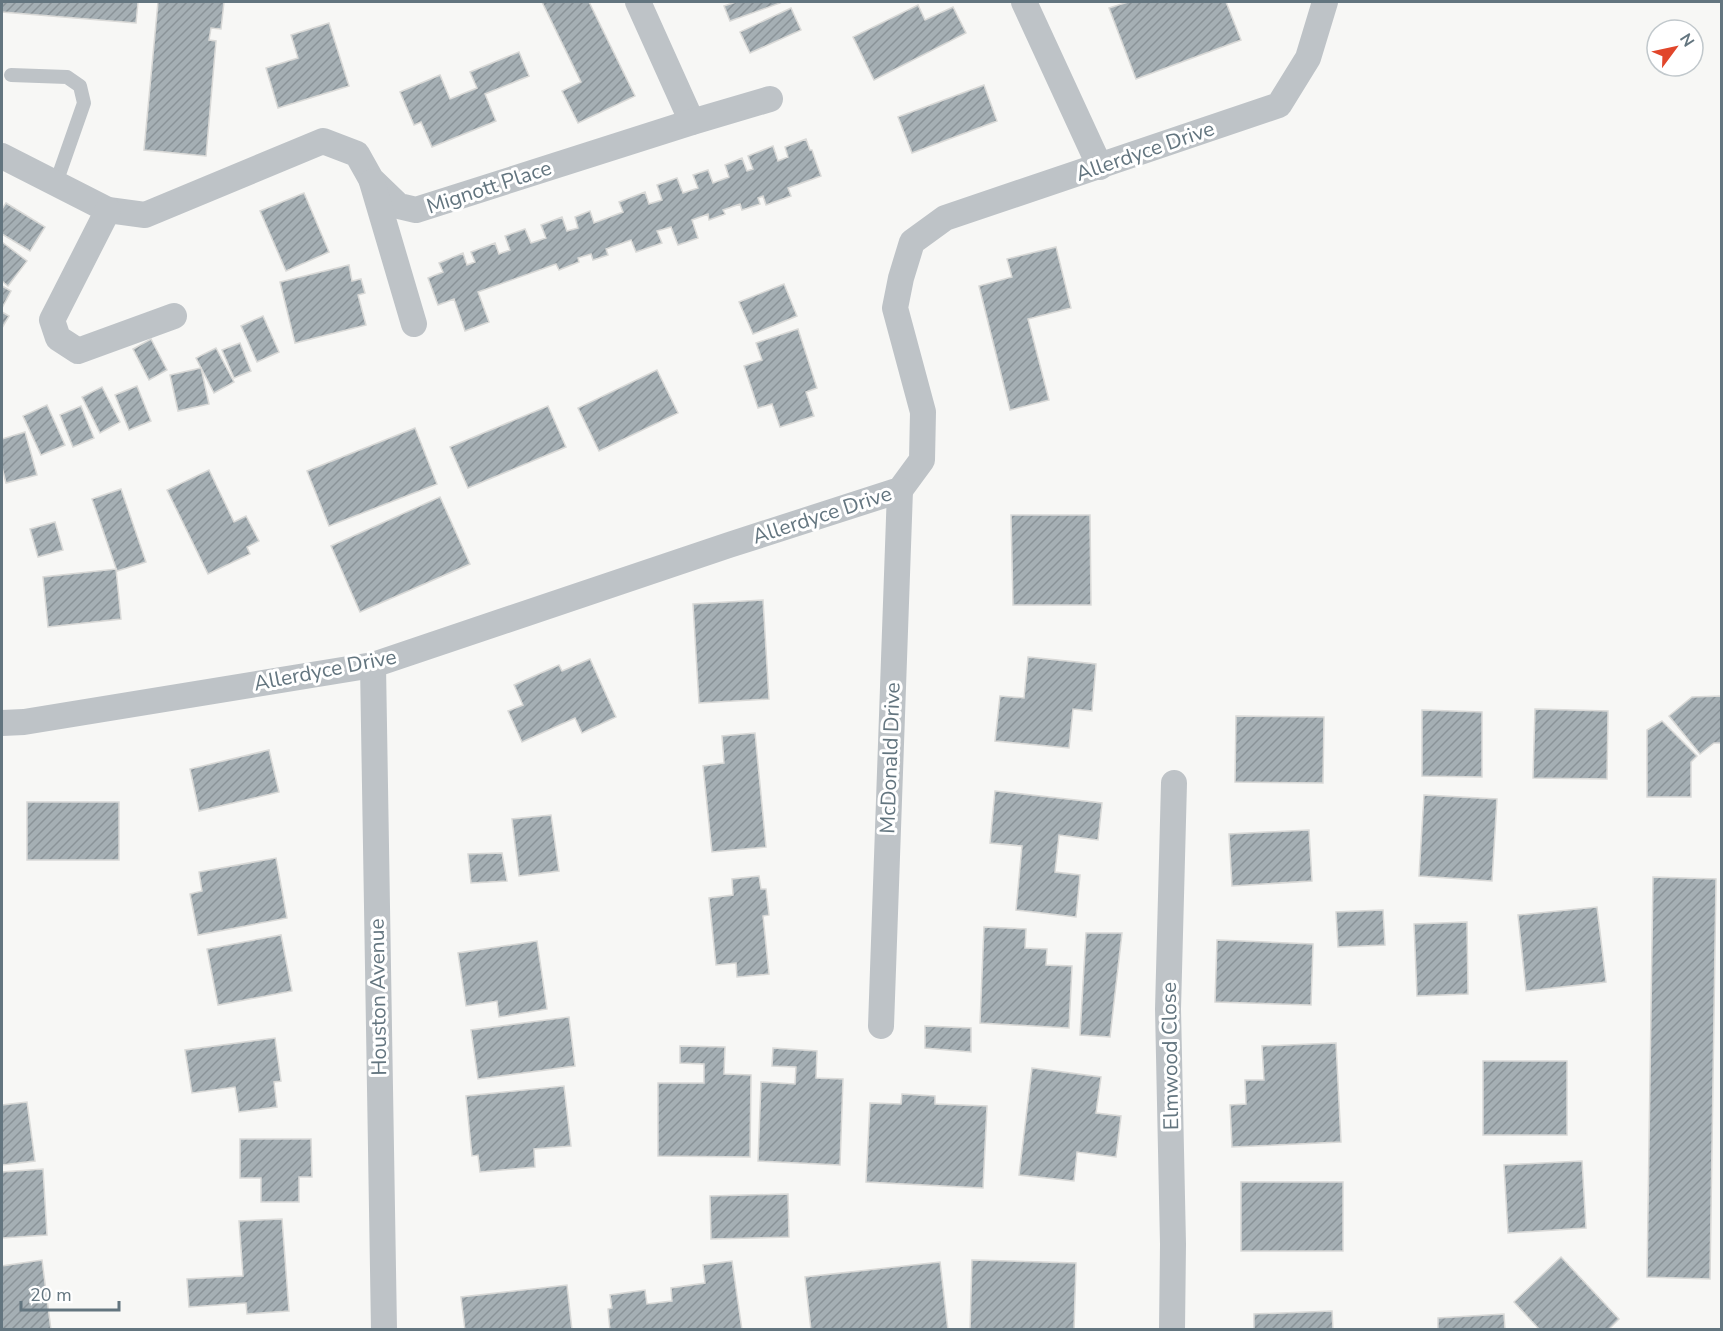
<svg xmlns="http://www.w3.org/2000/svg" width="1723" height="1331" font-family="'Nunito Sans',sans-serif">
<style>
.building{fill:url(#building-hatch);stroke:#d9d9d7;stroke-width:1.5}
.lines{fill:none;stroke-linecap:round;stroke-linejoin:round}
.lane{stroke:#bec3c7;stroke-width:14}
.street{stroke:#bec3c7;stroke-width:26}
.labels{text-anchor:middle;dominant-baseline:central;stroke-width:6;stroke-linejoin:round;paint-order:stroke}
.street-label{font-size:21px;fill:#63757f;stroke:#fff}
</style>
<defs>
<pattern id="building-hatch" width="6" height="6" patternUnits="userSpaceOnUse" patternTransform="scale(1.5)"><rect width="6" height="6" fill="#a5afb4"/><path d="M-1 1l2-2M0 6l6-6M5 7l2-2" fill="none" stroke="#8a9398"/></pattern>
</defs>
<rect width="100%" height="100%" fill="#f7f7f5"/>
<!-- building -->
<g class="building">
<polygon points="2,2 138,2 136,23 2,12"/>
<polygon points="158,2 224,2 221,29 211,28 209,40 216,41 206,156 144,150"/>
<polygon points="542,2 589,2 635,96 578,123 562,91 581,82"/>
<polygon points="736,2 779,2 780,3 730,21 724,6"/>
<polygon points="1128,2 1226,2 1241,40 1136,79 1109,8"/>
<polygon points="918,5 925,20 953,7 966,33 874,80 853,37"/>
<polygon points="791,8 801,30 750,53 740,32"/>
<polygon points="329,23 349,86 278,108 266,68 298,58 291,35"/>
<polygon points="519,52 529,76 485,94 496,121 432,147 421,122 414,125 400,92 440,75 450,99 477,88 470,72"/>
<polygon points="984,85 997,121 912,153 898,117"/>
<polygon points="806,139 810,150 812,150 821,176 788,188 791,196 766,205 763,196 758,198 760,204 742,210 740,204 723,210 725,214 709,220 708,214 692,220 698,238 678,245 671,227 657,231 662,243 636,252 631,240 606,249 608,255 593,260 591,254 578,258 579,262 559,270 556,264 478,292 489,322 465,331 454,299 438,305 428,278 443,272 439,263 463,253 467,265 475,262 471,252 495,243 499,254 510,250 505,236 525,229 531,243 546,238 541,225 562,217 567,231 578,228 575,217 590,211 594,223 623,212 619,202 645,192 649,204 662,200 657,185 677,178 683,193 698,188 693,175 708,170 713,183 729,177 725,165 742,158 747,171 753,169 748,156 773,146 778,161 788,157 785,147"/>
<polygon points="304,193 329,252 286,271 260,211"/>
<polygon points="6,203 45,227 30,251 2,234 2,209"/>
<polygon points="2,242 27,261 8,286 2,281"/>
<polygon points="1056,247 1071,308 1028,319 1049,400 1010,410 979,286 1012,277 1007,259"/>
<polygon points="349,265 352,281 361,279 365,293 358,295 366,325 295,343 280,282"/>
<polygon points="784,284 797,316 753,334 739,302"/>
<polygon points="2,286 11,291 2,308"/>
<polygon points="2,312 9,316 2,328"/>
<polygon points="263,316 279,352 257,362 241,326"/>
<polygon points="798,329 817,388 806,392 814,416 780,427 772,404 758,408 744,366 762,360 756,343"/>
<polygon points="151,339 167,370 149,380 133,349"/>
<polygon points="240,343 251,371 234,378 222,350"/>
<polygon points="216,348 234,382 214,393 196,358"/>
<polygon points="201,368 209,404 178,411 170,375"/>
<polygon points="657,370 678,413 599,451 578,408"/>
<polygon points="137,386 151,421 129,430 115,395"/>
<polygon points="102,387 120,422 100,433 82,397"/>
<polygon points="47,405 65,445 41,455 23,416"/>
<polygon points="81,406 94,438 73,447 60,415"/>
<polygon points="548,406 566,447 468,488 450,447"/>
<polygon points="415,428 437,484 329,526 307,471"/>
<polygon points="25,432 37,475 6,483 2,467 2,439"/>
<polygon points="209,470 234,522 246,516 259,541 247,547 250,554 208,574 167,490"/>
<polygon points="121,489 146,562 117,571 92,499"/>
<polygon points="440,497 470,564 360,612 331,546"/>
<polygon points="1011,515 1090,515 1091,605 1013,605"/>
<polygon points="55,522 63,550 38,557 30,529"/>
<polygon points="116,569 121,619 48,627 43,577"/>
<polygon points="763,600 769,699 699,703 693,604"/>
<polygon points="1028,657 1096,664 1092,711 1073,709 1069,748 995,741 1000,696 1024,698"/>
<polygon points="590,659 616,717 582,733 575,718 522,742 508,711 523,705 514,685 559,665 562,671"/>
<polygon points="1722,696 1722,743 1714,743 1700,754 1669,716 1692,697"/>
<polygon points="1535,709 1608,711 1607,779 1533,778"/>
<polygon points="1422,710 1482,712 1482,777 1422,776"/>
<polygon points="1236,716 1324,717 1323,783 1235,782"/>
<polygon points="1662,721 1697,756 1691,762 1691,797 1647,797 1647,730"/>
<polygon points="755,733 766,847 712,852 703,766 724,763 722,736"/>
<polygon points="269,750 279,792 199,811 190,769"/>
<polygon points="995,791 1102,803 1098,840 1059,835 1055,872 1080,875 1076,917 1016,910 1022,846 990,843"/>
<polygon points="1424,795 1497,799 1492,881 1419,876"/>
<rect x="27" y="802" width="92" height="58"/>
<polygon points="551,815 559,871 519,876 512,819"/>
<polygon points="1309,830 1312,881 1232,886 1229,834"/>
<polygon points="502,853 507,881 471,883 468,854"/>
<polygon points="276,858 287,918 198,935 190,894 202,891 199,872"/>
<polygon points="759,876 761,889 766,889 769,915 763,916 769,974 737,977 736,963 716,965 709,898 733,895 732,879"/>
<polygon points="1653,877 1716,879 1710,1279 1647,1277"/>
<polygon points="1597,907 1606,982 1526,991 1518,915"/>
<polygon points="1383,910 1385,945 1338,947 1336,912"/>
<polygon points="1467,922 1468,994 1417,996 1414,924"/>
<polygon points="984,927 1026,929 1025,948 1047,949 1046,965 1072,966 1069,1028 980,1023"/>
<polygon points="1086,933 1122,933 1110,1037 1080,1035"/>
<polygon points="281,935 292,991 218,1005 207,949"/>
<polygon points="1217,940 1313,944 1311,1005 1215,1002"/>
<polygon points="537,941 547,1009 499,1017 497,1001 466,1006 458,953"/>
<polygon points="569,1017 575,1066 478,1079 471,1030"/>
<polygon points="925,1026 971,1028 971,1052 925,1048"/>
<polygon points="275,1038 281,1081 274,1082 277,1107 239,1112 235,1087 192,1093 185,1050"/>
<polygon points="1336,1043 1341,1142 1232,1147 1230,1105 1246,1104 1245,1080 1264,1080 1262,1046"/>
<polygon points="680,1046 725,1047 724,1074 751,1075 750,1157 658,1156 658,1083 704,1083 704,1064 680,1063"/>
<polygon points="773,1048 817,1051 816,1078 843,1079 840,1165 758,1161 761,1082 795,1084 796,1067 772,1066"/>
<rect x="1483" y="1061" width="84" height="74"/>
<polygon points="1032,1068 1101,1077 1096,1113 1121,1116 1116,1157 1077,1152 1074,1181 1019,1175"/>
<polygon points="564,1086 571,1146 534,1149 535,1167 480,1172 478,1155 472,1156 466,1096"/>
<polygon points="902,1094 935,1096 935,1104 987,1106 983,1188 866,1182 870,1103 901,1104"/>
<polygon points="27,1102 35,1161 2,1165 2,1105"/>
<polygon points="240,1139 311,1139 312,1177 299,1177 299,1202 261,1202 261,1178 240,1178"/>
<polygon points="1582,1161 1586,1228 1508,1233 1504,1165"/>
<polygon points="43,1169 47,1235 2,1238 2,1172"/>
<rect x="1241" y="1182" width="102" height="69"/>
<polygon points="788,1194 789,1237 711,1239 710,1196"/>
<polygon points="282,1219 289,1311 247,1314 246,1303 189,1307 187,1279 243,1276 239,1221"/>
<polygon points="1561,1257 1619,1319 1608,1330 1540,1330 1514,1302"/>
<polygon points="42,1260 51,1330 2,1330 2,1266"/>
<polygon points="972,1260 1076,1263 1074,1330 970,1329"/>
<polygon points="732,1261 742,1330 610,1330 608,1309 612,1308 610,1295 645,1290 647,1304 672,1301 671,1288 705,1283 703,1265"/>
<polygon points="940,1262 948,1330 811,1330 805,1277"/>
<polygon points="567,1285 572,1330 465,1330 461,1297"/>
<polygon points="1332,1311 1333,1330 1254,1330 1254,1314"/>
<polygon points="1504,1314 1505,1330 1438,1330 1438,1318"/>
</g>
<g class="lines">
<!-- lane -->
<polyline class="lane" points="11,75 67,77 80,86 84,103 56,183"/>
<!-- street -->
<g class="street">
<polyline points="638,2 692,122"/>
<polyline points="1024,2 1100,167"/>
<polyline points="2,156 108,210 145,215 323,141 357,154 371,179 399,206 416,210 692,122 770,99"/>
<polyline points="372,182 414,324"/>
<polyline points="108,210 52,320 58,338 78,351 174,316"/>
<polyline points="373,665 384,1330"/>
<polyline points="2,723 24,722 373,665 729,545 900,490 922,460 923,412 895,308 901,278 912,242 945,218 1279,105 1308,58 1325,2"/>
<polyline points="881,1026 900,490"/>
<polyline points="1172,1330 1173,1244 1168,1009 1174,783"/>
</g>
</g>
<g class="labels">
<!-- street labels -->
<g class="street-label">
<text transform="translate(1145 151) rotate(-19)">Allerdyce Drive</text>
<text transform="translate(489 187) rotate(-18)">Mignott Place</text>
<text transform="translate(822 515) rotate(-18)">Allerdyce Drive</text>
<text transform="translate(325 670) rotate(-11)">Allerdyce Drive</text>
<text transform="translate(890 758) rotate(-88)">McDonald Drive</text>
<text transform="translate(378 997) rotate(-91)">Houston Avenue</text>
<text transform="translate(1170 1056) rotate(-91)">Elmwood Close</text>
</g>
</g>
<!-- border -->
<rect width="1723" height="1331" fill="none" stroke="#63757f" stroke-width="6"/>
<!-- north arrow -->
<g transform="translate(1675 48) rotate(57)"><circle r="28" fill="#ffffff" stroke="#c1c8cc" stroke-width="1.5"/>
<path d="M0-4.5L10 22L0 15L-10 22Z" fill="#e1462b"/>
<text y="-9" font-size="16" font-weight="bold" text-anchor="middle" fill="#63757f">N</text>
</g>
<!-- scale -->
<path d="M21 1301v9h98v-9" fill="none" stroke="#63757f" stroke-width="3"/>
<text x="30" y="1301" font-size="18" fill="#63757f" stroke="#ffffff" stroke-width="4.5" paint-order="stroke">20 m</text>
</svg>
